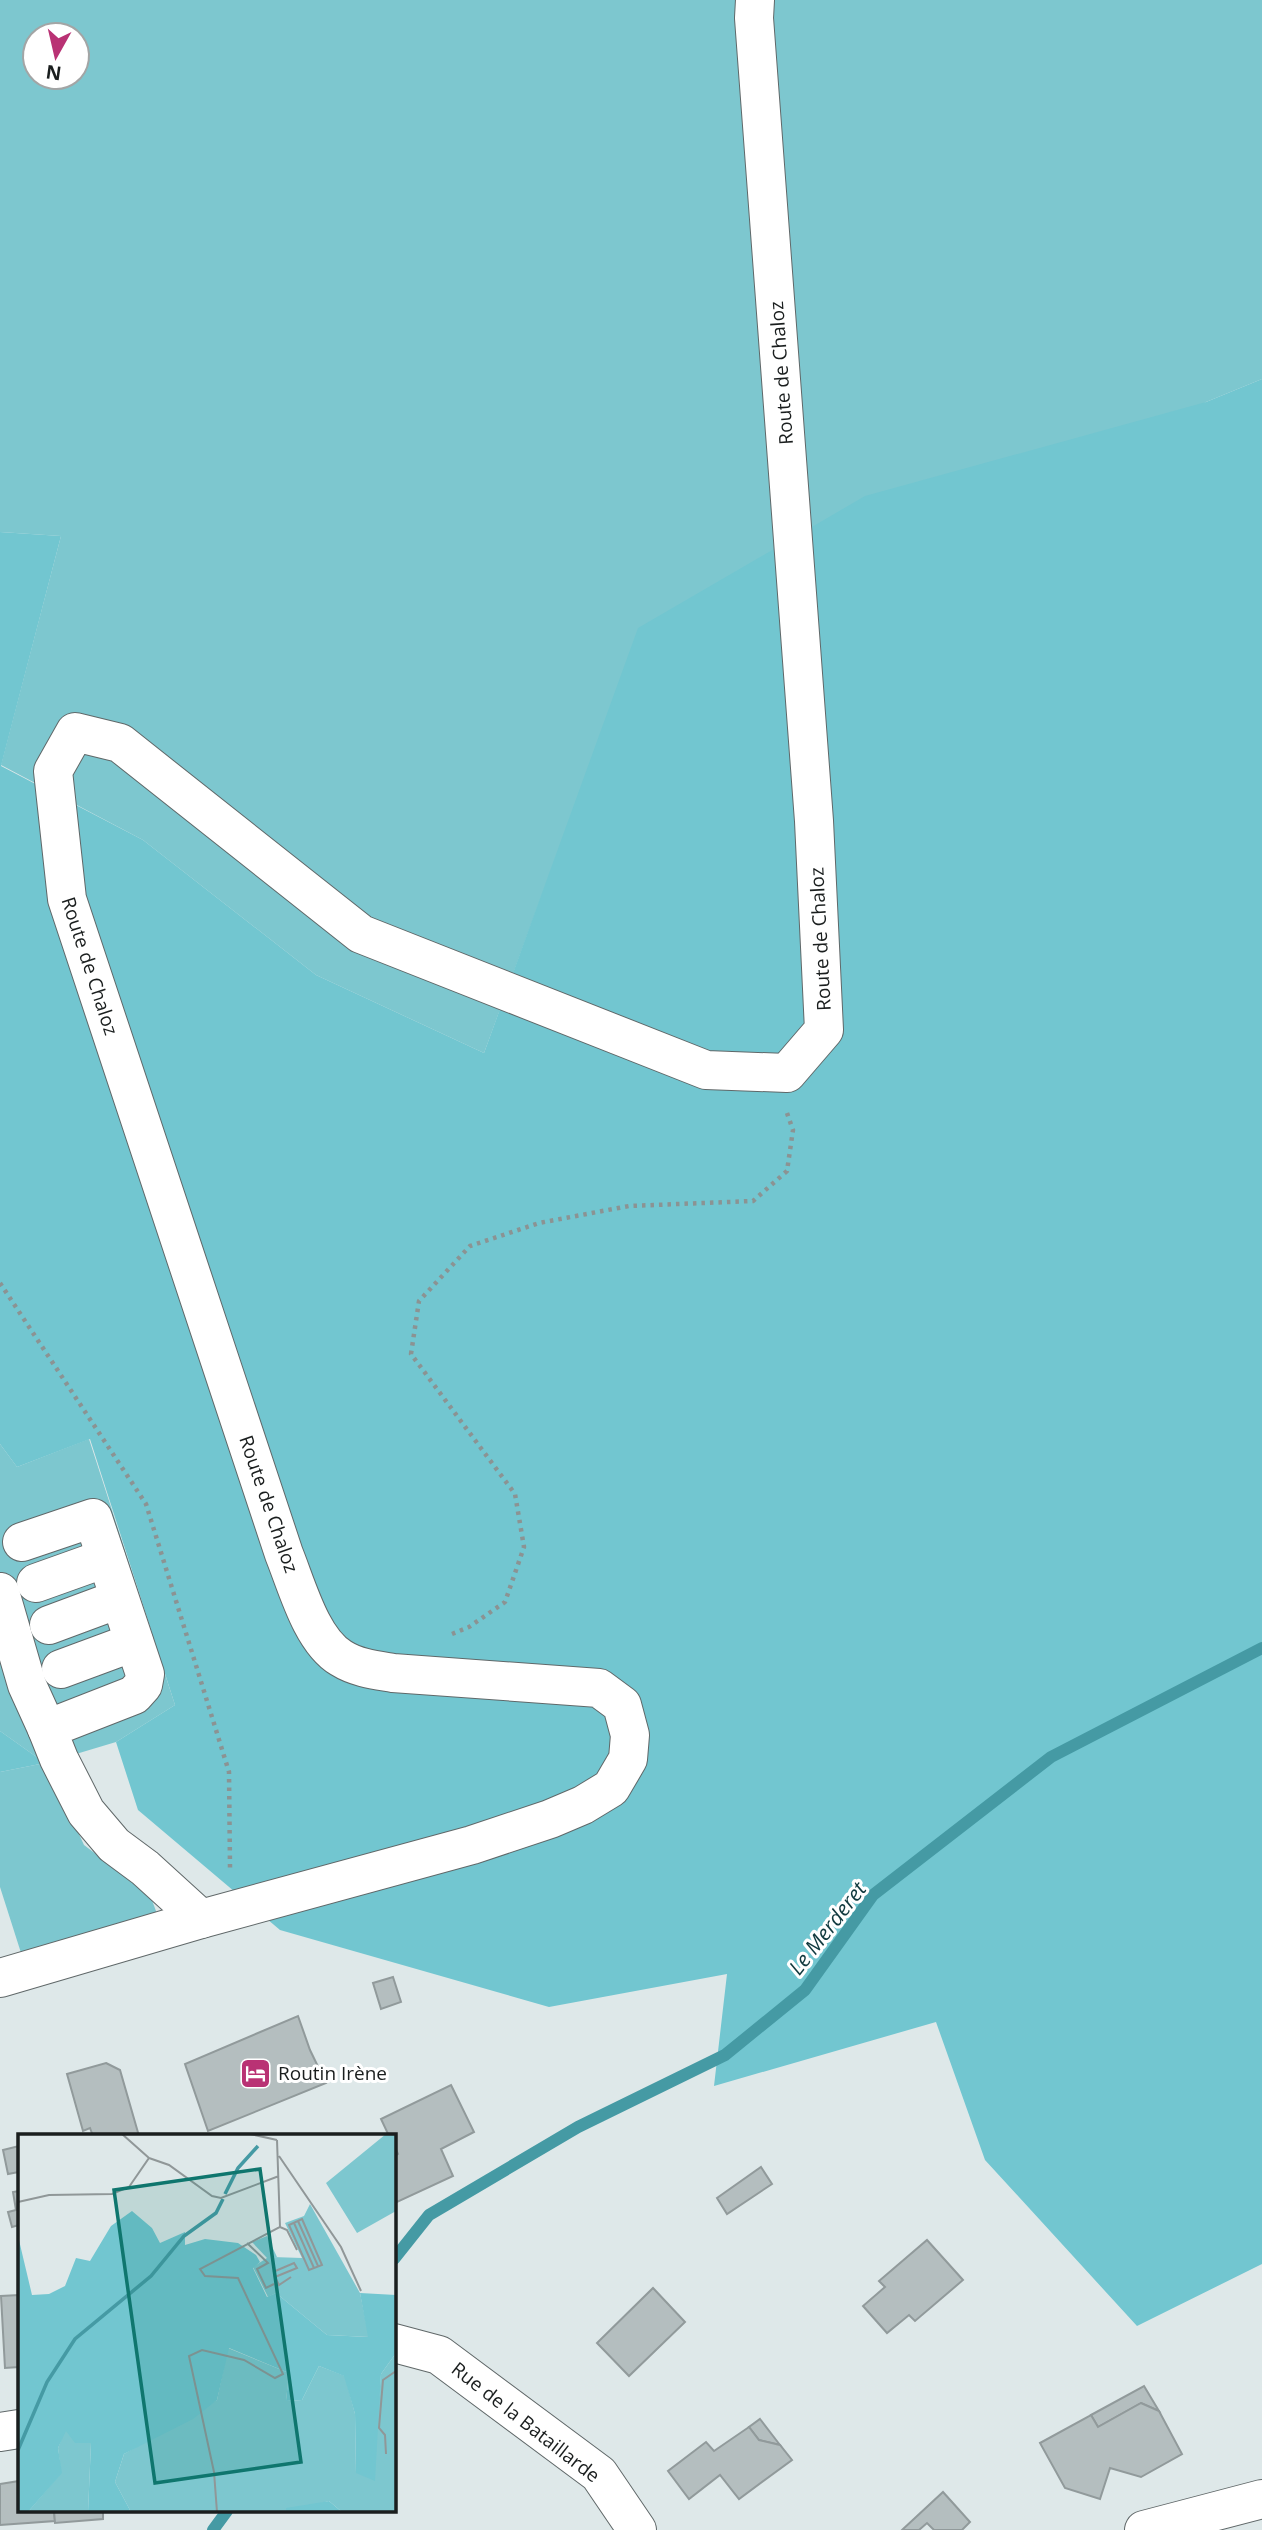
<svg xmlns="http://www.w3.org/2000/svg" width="1262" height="2530" font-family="'Open Sans',sans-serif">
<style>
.green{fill:#7dc7cf;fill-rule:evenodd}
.forest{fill:#72c6d0}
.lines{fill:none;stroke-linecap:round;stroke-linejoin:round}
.stream{stroke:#459aa4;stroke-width:12}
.building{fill:#b4bebf;stroke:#919a9b;stroke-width:2}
.minor-casing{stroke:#606869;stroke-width:40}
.path{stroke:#8b9393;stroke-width:4.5;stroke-dasharray:3.5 5;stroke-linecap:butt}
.minor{stroke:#fff;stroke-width:38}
.labels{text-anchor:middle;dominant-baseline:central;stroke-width:6;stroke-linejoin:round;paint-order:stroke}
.street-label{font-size:19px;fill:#1a1e1e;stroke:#fff}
.poi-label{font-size:19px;fill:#1a1e1e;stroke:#fff;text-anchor:start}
.water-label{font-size:21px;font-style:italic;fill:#113a3f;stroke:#fff}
.inset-river{fill:none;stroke:#459aa4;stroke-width:3.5}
.inset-road{fill:none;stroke:#909798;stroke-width:2}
.view{fill:#0f766e;fill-opacity:0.15;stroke:#0f766e;stroke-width:3.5}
.inset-edge{fill:none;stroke:#1a1e1e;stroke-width:3.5}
</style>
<rect width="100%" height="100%" fill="#dee8e9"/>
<!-- green -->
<g class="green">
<path d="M0,0H1262V379L1206,402L572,813L484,1053L316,975L143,840L1,765L61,536L0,532ZM35,35H77V77H35Z"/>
<polygon points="89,1439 175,1705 116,1742 46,1763 84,1845 150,1895 159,1919 22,1956 0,1887 0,1772 45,1763 0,1731 0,1444 17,1467"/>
</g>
<!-- forest -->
<g class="forest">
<polygon points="1262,379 1262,2264 1137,2326 985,2160 936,2022 714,2086 727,1974 549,2007 280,1930 138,1810 116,1742 175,1705 90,1439 17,1467 0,1444 0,532 61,536 1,766 143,840 316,975 484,1053 638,628 865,496 1206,402"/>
<polygon points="0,1731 45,1763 0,1772"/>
</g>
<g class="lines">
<!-- stream -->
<g class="stream">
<polyline points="394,2259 429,2215 578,2127 725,2055 805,1990 873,1895 1051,1757 1262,1648"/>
<polyline points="213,2530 227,2511"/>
</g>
</g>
<!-- building -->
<g class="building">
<polygon points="393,1977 401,2002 381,2009 373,1983"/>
<polygon points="298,2016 310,2050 326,2083 208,2131 185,2064"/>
<polygon points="106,2063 120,2070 139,2136 93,2136 90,2128 83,2131 67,2074"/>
<polygon points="451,2085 474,2132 441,2149 453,2176 397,2202 394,2195 394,2157 398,2154 394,2145 394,2136 389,2136 381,2119"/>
<polygon points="19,2146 19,2172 8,2174 3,2150"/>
<polygon points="761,2167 772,2184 727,2214 717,2198"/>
<polygon points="19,2191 19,2225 12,2227 8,2212 16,2210 13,2192"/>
<polygon points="927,2240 963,2280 915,2321 909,2315 887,2333 863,2306 885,2287 879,2281"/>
<polygon points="653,2288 685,2322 629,2376 597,2343"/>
<polygon points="19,2295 19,2367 5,2368 1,2296"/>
<polygon points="1144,2386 1159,2411 1141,2403 1098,2427 1091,2415"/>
<polygon points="1141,2403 1159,2411 1182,2454 1141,2477 1110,2468 1100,2499 1065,2488 1040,2443 1091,2415 1098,2427"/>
<polygon points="760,2419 780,2445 759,2440 749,2427"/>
<polygon points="749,2427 759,2440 780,2445 792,2460 739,2499 720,2475 689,2499 668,2471 706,2442 714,2451"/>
<polygon points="19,2481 19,2511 54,2511 55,2521 0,2525 0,2484"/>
<polygon points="943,2492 970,2522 962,2530 934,2530 927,2523 919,2530 902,2530"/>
<polygon points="54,2511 103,2511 103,2519 55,2523"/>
</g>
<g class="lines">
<defs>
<g id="minor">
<polyline points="22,1542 93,1518 145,1674 143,1685 134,1695 47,1729 59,1759 86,1812 114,1845 145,1868 201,1919"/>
<polyline points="36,1583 106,1558"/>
<polyline points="0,1592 27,1685 47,1729"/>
<polyline points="49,1625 119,1599"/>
<polyline points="61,1669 134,1642"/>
<path d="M0,1978L201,1919L472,1845L550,1819L583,1805L611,1788L628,1759L630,1735L622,1705L599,1688L393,1673C375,1670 357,1668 341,1658C311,1640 297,1586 284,1554L67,899L53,771L75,732L120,743L361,934L706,1070L787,1073L824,1030L814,821L754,18L755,0"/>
<polyline points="394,2343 439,2355 599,2474 637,2530"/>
<polyline points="0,2432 19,2429"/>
<polyline points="1144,2530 1262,2499"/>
</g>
</defs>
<!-- minor casing -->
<use href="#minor" class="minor-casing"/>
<!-- path -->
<g class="path">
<polyline points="0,1283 146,1504 229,1772 230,1868"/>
<polyline points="452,1634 469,1627 505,1602 524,1547 515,1494 411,1354 419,1301 470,1246 539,1223 629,1206 753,1201 787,1171 793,1130 787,1113"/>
</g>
<!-- minor -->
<use href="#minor" class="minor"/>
</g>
<!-- icons -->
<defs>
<symbol id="hotel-square" viewBox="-11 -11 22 22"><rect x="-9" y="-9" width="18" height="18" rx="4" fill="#b93274" stroke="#fff"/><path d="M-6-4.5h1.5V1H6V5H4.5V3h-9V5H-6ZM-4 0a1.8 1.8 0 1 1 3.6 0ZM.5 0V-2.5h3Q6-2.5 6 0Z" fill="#fff"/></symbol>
</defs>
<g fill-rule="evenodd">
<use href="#hotel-square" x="238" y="2056" width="35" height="35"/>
</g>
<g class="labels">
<!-- street labels -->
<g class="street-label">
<text transform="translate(781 373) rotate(-94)">Route de Chaloz</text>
<text transform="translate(820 939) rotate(-93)">Route de Chaloz</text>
<text transform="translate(90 966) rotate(72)">Route de Chaloz</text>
<text transform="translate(269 1504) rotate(71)">Route de Chaloz</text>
<text transform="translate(526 2422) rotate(38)">Rue de la Bataillarde</text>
</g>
<!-- poi labels -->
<g class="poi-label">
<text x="278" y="2073">Routin Irène</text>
</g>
<!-- water labels -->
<g class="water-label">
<text transform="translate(827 1928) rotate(-52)">Le Merderet</text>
</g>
</g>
<!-- overview -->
<g transform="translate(18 2134)">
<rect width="378" height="378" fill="#dee8e9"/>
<path d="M368,0H378V77L339,99L308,49ZM292,70L342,159L351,203L309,201L258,159L250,163L235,133L249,124L234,108L249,102L259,123H254L284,124L267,89L286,82ZM210,214L271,239L268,267L284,266L301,232L327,242L337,280L338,339L359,287L363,240L378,219V378H324L311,367L268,378H113L97,348L106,320L199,266ZM47,296L73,309L70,378H10L43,339L40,314Z" fill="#7dc7cf"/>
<path d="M114,77L134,94L142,109L167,98V111L187,105L220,109L238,121L242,128L235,134L249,163L258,159L309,201L350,203L342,159L378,161V219L363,240L357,347L338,339L337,280L326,242L301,232L284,266L268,267L271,239L211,214L199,266L175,285L106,320L97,348L113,378H70L73,309H57L48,297L40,314L44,339L10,378H0V102L14,161L31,160L47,152L58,124L72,127L93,92ZM311,367L324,378H268V374Z" fill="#72c6d0"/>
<path class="inset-river" d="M207,60L220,34L240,12M0,316L29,248L57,205L133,142L166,102L198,79L205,65"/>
<path class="inset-road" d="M104,0L131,24M232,0L259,6M261,22L323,113L343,157M0,68L31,61L94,60L111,53L131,24L151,31L194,62L203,64L261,42M284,85L304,131L291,136L271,91ZM280,87L300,132M276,89L296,134M262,93L269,96L279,116M229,109L250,129L239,135L248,154L256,150M255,138L276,129L279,134L257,143M256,141L261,151L273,143M368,320L367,301L361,294L365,246L378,237M199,378L196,338L171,222L184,216L226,226L257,244L265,240L220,144L187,142L182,135L262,93L259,6"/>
<path class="view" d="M242,35L283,328L137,349L96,56Z"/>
<rect width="378" height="378" class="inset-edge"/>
</g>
<!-- north arrow -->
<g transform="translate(56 56) rotate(188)"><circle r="33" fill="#ffffff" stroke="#a3a5a5" stroke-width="2"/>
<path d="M0-5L12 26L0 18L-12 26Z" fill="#b93274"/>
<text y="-10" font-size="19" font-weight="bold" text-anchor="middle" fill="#1a1e1e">N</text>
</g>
</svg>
